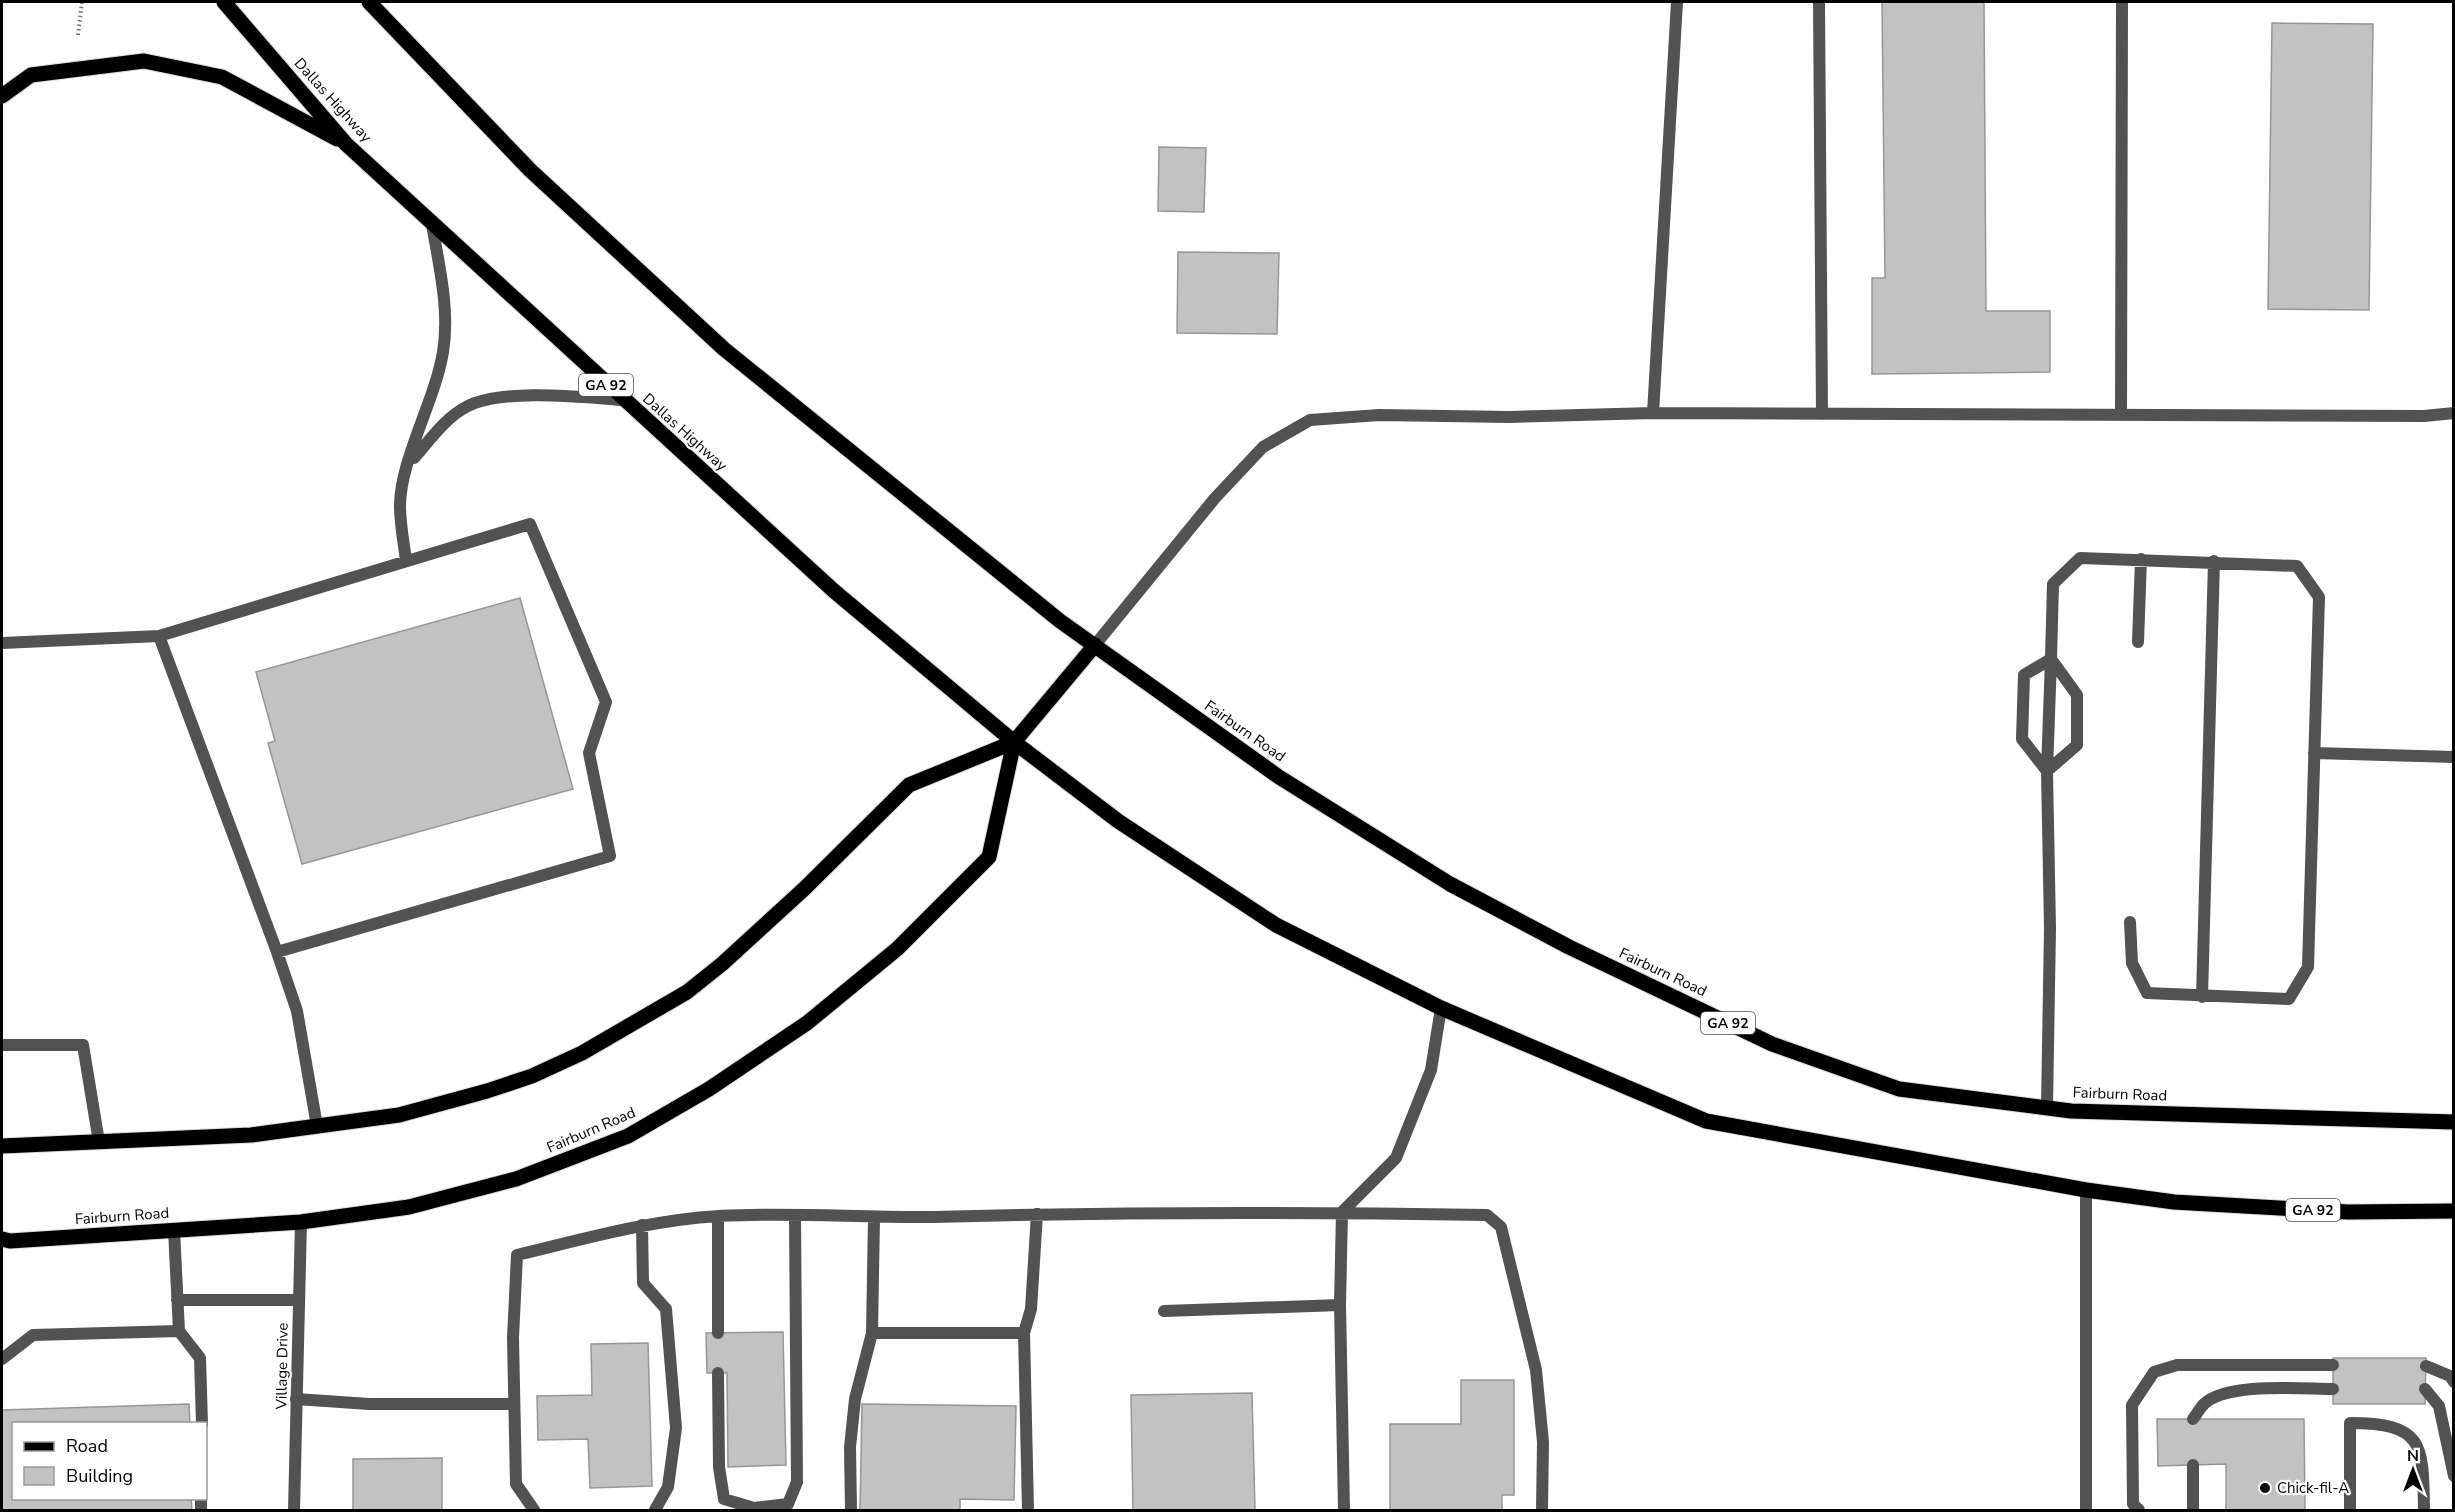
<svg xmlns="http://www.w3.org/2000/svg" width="2455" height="1512" viewBox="0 0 2455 1512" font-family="'Nunito Sans',sans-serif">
<rect width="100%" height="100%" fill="#fff"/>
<path fill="#c2c2c2" stroke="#969696" stroke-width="1.5" d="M 1882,2 L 1984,2 L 1986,311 L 2050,311 L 2050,372 L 1872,374 L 1872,278 L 1885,278 Z
M 2272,23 L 2373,24 L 2369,310 L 2268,309 Z
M 1159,147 L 1206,148 L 1204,212 L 1158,211 Z
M 1178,252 L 1279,253 L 1277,334 L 1177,333 Z
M 520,598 L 573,789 L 302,864 L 268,743 L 275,741 L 256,672 Z
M 783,1332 L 786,1465 L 728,1467 L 727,1373 L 707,1373 L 706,1333 Z
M 648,1343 L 652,1486 L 590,1488 L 588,1439 L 538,1440 L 537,1396 L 592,1395 L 591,1344 Z
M 2333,1358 L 2426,1358 L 2425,1404 L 2333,1404 Z
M 1461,1380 L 1514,1380 L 1514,1495 L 1502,1495 L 1502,1510 L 1390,1510 L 1390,1424 L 1461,1424 Z
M 1252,1393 L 1255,1510 L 1133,1510 L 1131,1395 Z
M 189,1404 L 190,1424 L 14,1424 L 14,1498 L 191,1498 L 192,1510 L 2,1510 L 2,1410 Z
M 862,1404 L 1016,1406 L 1014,1500 L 960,1499 L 960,1510 L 860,1510 Z
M 2157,1419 L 2304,1419 L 2305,1510 L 2226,1510 L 2226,1464 L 2158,1466 Z
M 442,1458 L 442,1510 L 353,1510 L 353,1459 Z"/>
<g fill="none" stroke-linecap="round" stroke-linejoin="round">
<g stroke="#dbdbdb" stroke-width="17">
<path id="primary" d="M 224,2 L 346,144 L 834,591 L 1014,742 L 1118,821 L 1276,925 L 1441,1008 L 1706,1121 L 2086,1190 L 2174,1202 L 2348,1212 L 2454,1211
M 369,2 L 530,170 L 724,349 L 1060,621 L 1279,777 L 1450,884 L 1569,947 L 1772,1044 L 1899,1089 L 2071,1111 L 2454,1122
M 2,96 L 31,75 L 144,61 L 222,77 L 337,139
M 2,1146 L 251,1135 L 399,1115 L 487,1091 L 532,1076 L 582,1053 L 687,992 L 722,964 L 804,889 L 909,785 L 1014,742 L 1095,645
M 2,1239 L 10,1241 L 301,1222 L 409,1207 L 516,1179 L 628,1136 L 709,1089 L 807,1023 L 897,949 L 989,857 L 1014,742"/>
</g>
<path stroke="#747474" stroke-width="4" stroke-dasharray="1.5 3" stroke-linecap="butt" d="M 78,35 L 82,2"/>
<path stroke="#525252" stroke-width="12" d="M 1677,2 L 1653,413 L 2424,416 L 2454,413
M 1819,2 L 1822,414
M 2121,415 L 2122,2
M 414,458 C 430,440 445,418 466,407 C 501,388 582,397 622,400
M 530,524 L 606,702 L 589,753 L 610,856 L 277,952 L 159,636 Z
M 406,561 C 404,544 400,524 400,506 C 400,460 435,401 443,352 C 450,310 439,266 432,224
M 2138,642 L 2141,559
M 2,643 L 159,636
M 1095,645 L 1215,498 L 1263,447 L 1310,420 L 1379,415 L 1510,417 L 1653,413
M 2314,753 L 2454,757
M 2047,771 L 2077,745 L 2077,695 L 2051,659
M 2047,771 L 2051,659
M 277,952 L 297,1011 L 317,1126
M 2202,997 L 2214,561
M 2,1045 L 83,1045 L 99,1142
M 2047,1107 L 2050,928 L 2047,771 L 2022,739 L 2024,675 L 2051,659 L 2053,584 L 2080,558 L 2297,566 L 2319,597 L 2308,967 L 2289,999 L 2147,993 L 2132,963 L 2130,922
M 2086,1190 L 2086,1510
M 718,1216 L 718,1333
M 874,1218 L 872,1333 L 1024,1333 L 1031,1309 L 1037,1214
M 642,1225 L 643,1283 L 666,1309 L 676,1428 L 668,1487 L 655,1510
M 174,1230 L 179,1331 L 200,1358 L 202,1424
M 177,1300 L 298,1300
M 1164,1311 L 1340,1305
M 1024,1333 L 1028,1510
M 2,1359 L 33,1335 L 179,1331
M 2426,1366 L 2450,1376 L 2454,1382
M 718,1373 L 719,1467 L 724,1499 L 754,1508 L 788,1504 L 797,1482 L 795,1215
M 2425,1389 L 2439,1406 L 2454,1476
M 296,1399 L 369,1404 L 514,1404
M 2193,1419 C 2196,1415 2200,1408 2204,1404 C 2227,1382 2302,1389 2333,1389
M 2193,1465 L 2193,1510
M 201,1510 L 201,1498
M 534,1510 L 516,1484 L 513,1338 L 517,1255 C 584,1239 650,1220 719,1216 C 790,1212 862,1218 934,1217 C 1118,1212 1303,1212 1487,1215 L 1501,1227 L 1536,1370 L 1543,1442 L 1542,1510
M 851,1510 L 850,1447 L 855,1399 L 872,1333
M 1344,1510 L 1340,1305 L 1342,1212 L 1396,1158 L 1431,1070 L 1441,1008
M 2139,1510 L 2133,1504 L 2132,1405 L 2154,1372 L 2177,1365 L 2333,1365
M 2350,1510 L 2350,1423 C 2424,1423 2423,1444 2424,1510"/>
<path stroke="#525252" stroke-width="12" d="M 294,1510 L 301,1222"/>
<use href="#primary" stroke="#000" stroke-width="15"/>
</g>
<circle fill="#000" stroke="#fff" stroke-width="2" cx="2265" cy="1488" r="6"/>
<g text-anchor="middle" stroke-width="4.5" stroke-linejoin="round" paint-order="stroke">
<g fill="#fff" stroke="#4c4c4c" stroke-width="1.5">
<rect x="579" y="374" width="54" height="22" rx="4.5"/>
<rect x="1701" y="1012" width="54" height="22" rx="4.5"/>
<rect x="2286" y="1199" width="54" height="22" rx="4.5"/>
</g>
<g font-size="14" font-weight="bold" fill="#000">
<text x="606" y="390">GA 92</text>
<text x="1728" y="1028">GA 92</text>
<text x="2313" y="1215">GA 92</text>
</g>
<g font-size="15" fill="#000" stroke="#fff">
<text transform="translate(333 100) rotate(48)" y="5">Dallas Highway</text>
<text transform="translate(685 432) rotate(42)" y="5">Dallas Highway</text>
<text transform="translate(1245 731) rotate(35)" y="5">Fairburn Road</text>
<text transform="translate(1663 972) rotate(25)" y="5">Fairburn Road</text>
<text transform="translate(2120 1094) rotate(2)" y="5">Fairburn Road</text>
<text transform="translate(591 1130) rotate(-23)" y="5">Fairburn Road</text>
<text transform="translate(122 1216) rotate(-4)" y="5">Fairburn Road</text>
<text transform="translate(282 1366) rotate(-89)" y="5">Village Drive</text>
</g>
<g font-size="15" fill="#000" stroke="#fff" text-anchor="start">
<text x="2277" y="1493">Chick-fil-A</text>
</g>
</g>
<rect width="2455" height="1512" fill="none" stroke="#000000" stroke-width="6"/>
<rect x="12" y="1422" width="195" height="78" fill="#ffffff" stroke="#999999" stroke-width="1.5"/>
<rect x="24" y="1442" width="30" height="9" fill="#000000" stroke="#999999" stroke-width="1.5"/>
<text x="66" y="1452" font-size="18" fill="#000000">Road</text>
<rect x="24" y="1467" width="30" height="18" fill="#c2c2c2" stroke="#999999" stroke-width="1.5"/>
<text x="66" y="1482" font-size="18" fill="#000000">Building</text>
<g transform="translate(2413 1470)" stroke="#ffffff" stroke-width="4.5" paint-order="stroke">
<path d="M0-4.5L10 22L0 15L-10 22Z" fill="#000000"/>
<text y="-9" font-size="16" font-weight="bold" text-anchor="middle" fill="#000000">N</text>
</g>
</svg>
